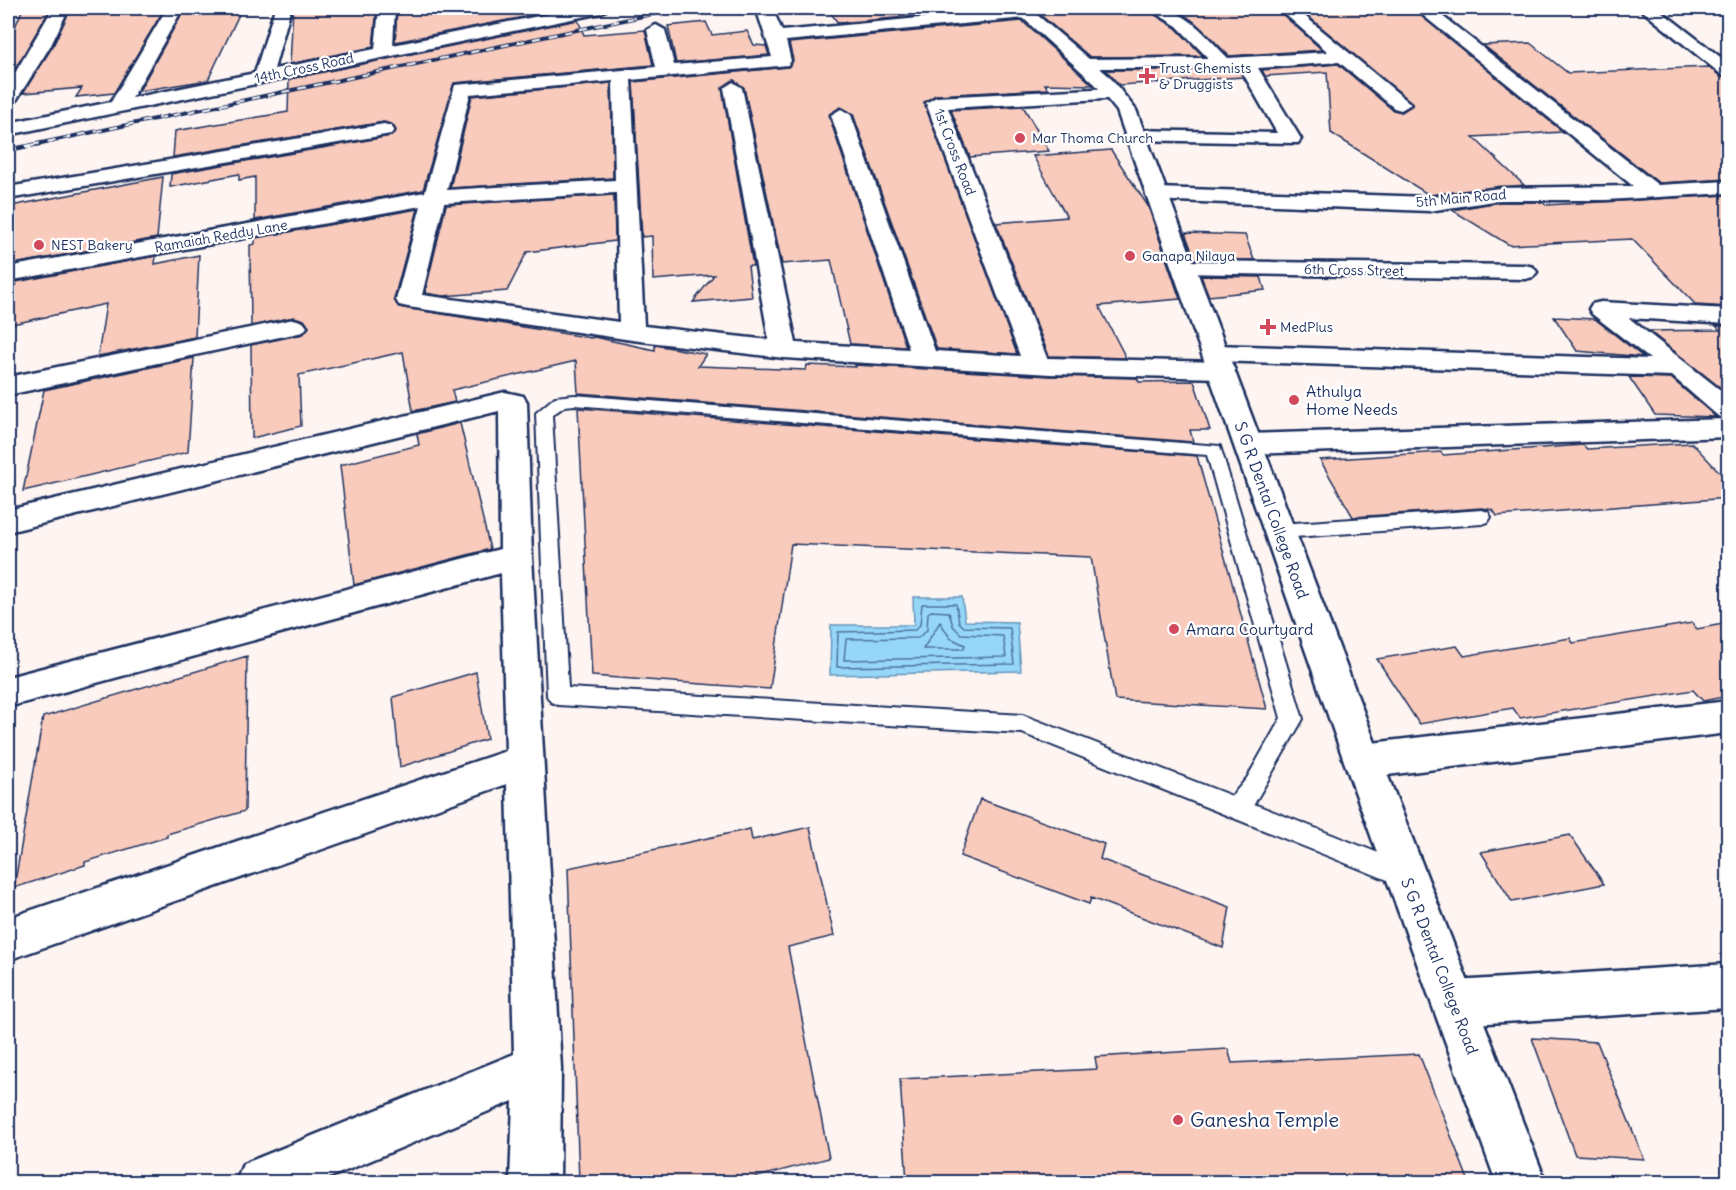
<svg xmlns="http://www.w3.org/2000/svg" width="1736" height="1190" viewBox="0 0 1736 1190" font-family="Delius,sans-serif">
<rect width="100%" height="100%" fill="#fef5f2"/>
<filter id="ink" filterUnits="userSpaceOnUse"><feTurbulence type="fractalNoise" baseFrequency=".0167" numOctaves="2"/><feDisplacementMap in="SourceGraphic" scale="12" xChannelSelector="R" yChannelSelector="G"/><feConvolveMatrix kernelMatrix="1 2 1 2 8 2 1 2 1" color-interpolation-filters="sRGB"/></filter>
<g filter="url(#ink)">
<path fill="#96d7f8" stroke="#6594ba" stroke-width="1.5" d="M 913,597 L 962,597 L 965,621 L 1017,622 L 1021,671 L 830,675 L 831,625 L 914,625 Z"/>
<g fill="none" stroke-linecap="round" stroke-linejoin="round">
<path stroke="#4c729c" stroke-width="1.5" d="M 922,604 L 956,604 L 959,622 L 964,627 L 1010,628 L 1014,664 L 837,667 L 838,632 L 915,630 L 920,625 Z
M 931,611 L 949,612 L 953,626 L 961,634 L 1003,636 L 1006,657 L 844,660 L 846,639 L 918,638 L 927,630 L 928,613 Z
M 940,622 L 950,638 L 965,645 L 964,649 L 923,649 Z"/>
</g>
<path fill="#f9cbbc" stroke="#1b2f5e" stroke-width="1.5" d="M 23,8 L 51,8 L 8,81 L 8,44 Z
M 71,8 L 165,8 L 114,93 L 76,97 L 82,88 L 23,93 L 53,46 Z
M 185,8 L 242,8 L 208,80 L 139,91 Z
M 293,8 L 377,8 L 373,47 L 290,64 Z
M 397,8 L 570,8 L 395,42 Z
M 827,8 L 1007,8 L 838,23 Z
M 1032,8 L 1145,8 L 1176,28 L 1203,56 L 1090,57 Z
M 1167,8 L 1276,8 L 1322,50 L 1229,56 L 1193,21 Z
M 1298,8 L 1412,8 L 1563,132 L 1473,137 L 1524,185 L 1429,195 L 1331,133 L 1327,72 L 1265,76 L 1262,70 L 1338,64 L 1393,110 L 1402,112 L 1413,104 Z
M 578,20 L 584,35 L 645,30 L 653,65 L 454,83 L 423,190 L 255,220 L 255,177 L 239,180 L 239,174 L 170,187 L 171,174 L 391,136 L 396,131 L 393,125 L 384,122 L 173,157 L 175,131 L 288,112 L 289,79 Z
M 1022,21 L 1093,85 L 1045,84 L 1048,89 L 936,95 L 924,102 L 1017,354 L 937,349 L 853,114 L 840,107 L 829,116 L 906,347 L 850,344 L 831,260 L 782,264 L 744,88 L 734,80 L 722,88 L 753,266 L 748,266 L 752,297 L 693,302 L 714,275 L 653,280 L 652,236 L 642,237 L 633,82 L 788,67 L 793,60 L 789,43 Z
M 706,22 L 712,35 L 747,31 L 754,45 L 766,46 L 769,55 L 676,63 L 668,26 Z
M 1530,43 L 1568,73 L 1709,67 L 1721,77 L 1728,78 L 1728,179 L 1659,183 L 1483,45 Z
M 1106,70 L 1239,70 L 1243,77 L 1119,85 Z
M 611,83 L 613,178 L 450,188 L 472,96 Z
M 1023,106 L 1049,151 L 970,157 L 951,110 Z
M 1111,150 L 1148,206 L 1180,299 L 1099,306 L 1126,358 L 1049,356 L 996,223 L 1067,217 L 1033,156 Z
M 163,177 L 157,238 L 8,265 L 8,219 L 11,206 Z
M 614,195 L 615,241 L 527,252 L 507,291 L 443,296 L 425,293 L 446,205 Z
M 1728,195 L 1728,307 L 1696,305 L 1632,239 L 1509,245 L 1452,210 L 1500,202 L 1542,202 L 1546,205 Z
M 418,209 L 394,299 L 399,307 L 591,338 L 594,337 L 655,350 L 655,345 L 706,354 L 698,366 L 806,370 L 807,365 L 856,367 L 855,365 L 1050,376 L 1137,378 L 1139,382 L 1194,381 L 1210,430 L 1190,430 L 1193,442 L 578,393 L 576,361 L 452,390 L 455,402 L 413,411 L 403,352 L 299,375 L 301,426 L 252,438 L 251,345 L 303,334 L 309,327 L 304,320 L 294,317 L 251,326 L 250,245 L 255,244 L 255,238 Z
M 1185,233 L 1245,235 L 1254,260 L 1195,259 Z
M 199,255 L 195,337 L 98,356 L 106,304 L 8,325 L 16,282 L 156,256 L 155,264 Z
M 1201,276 L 1261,277 L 1265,290 L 1209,296 Z
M 1554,317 L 1595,319 L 1643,357 L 1577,351 Z
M 1716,326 L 1728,326 L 1728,394 L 1649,331 L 1720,330 Z
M 194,358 L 188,452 L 23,491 L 44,390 Z
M 1629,377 L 1671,378 L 1716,417 L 1655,415 Z
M 578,408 L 1197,456 L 1267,709 L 1115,700 L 1091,557 L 791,544 L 770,689 L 592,676 Z
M 460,423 L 490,549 L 354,585 L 340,465 L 419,445 L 417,434 Z
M 1692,443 L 1728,481 L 1728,498 L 1497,516 L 1493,510 L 1482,508 L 1353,517 L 1320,460 L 1441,452 L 1443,455 L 1583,445 L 1587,449 Z
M 1692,623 L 1697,629 L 1728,623 L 1728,696 L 1703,701 L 1693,690 L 1520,718 L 1513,708 L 1419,724 L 1377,659 L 1457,646 L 1464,656 L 1570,638 L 1573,643 Z
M 247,656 L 245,811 L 167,834 L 167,837 L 85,862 L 85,865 L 14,888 L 43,717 Z
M 476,672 L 487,739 L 400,767 L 393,697 Z
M 980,799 L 1104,844 L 1100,859 L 1230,907 L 1223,948 L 1091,898 L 1089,904 L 960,856 Z
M 810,827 L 834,936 L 788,947 L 829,1158 L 738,1182 L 579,1182 L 568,868 L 750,829 L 752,840 Z
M 1570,835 L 1604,884 L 1512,902 L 1481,852 Z
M 1532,1038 L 1597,1042 L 1644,1159 L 1575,1155 Z
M 1228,1049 L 1232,1063 L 1419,1054 L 1469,1182 L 907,1182 L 900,1079 L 1097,1069 L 1095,1057 Z"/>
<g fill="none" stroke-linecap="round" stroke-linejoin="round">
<g stroke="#1b2f5e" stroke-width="4">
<path id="lane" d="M 574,395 L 1220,446 L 1303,719 L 1254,804 L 1414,867 L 1417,875 L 1414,883 L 1405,887 L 1022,733 L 558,705 L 551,702 L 547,696 L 536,413 L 555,397 ZM 574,405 L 1207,455 L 1281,718 L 1247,778 L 1232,796 L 1023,715 L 568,688 L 552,415 L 565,406 Z
M 1482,510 L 1488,512 L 1491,517 L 1488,522 L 1482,524 L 1280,538 L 1273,536 L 1271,531 L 1273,526 L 1280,524 Z"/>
</g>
<g stroke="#1b2f5e" stroke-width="5">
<path id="street" d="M 53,8 L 69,8 L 51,45 L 17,99 L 15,103 L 8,105 L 8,85 Z
M 167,8 L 183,8 L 132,98 L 255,73 L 275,8 L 291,8 L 274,69 L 375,49 L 379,8 L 395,8 L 393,45 L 579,8 L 609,8 L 601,13 L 8,135 L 8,123 L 111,102 Z
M 756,8 L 772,8 L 782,31 L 1026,8 L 1034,13 L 1026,18 L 786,41 L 791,61 L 788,65 L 631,80 L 644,326 L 769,340 L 724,88 L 733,82 L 742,88 L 796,343 L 909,349 L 831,115 L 841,109 L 851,115 L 935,351 L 1020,356 L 926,103 L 936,97 L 1113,88 L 1120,90 L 1122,94 L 1120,98 L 948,108 L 1047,358 L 1222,362 L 1231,364 L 1235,370 L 1231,376 L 1222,378 L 1050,374 L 784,358 L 632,340 L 408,307 L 399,305 L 396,300 L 421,206 L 8,281 L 8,267 L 425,192 L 455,85 L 656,67 L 647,30 L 656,25 L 665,30 L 674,65 L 772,57 ZM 613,81 L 615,180 L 447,190 L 470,94 ZM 616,193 L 619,322 L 422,295 L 444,203 Z
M 1147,8 C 1183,4 1204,34 1228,58 L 1328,52 L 1278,8 L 1295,8 L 1411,104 L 1401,110 L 1394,108 L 1339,62 L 1258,68 L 1301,139 L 1298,143 L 1127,140 L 1124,136 L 1127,132 L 1134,130 L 1277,133 L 1240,68 L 1079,68 L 1076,64 L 1085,59 L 1208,58 L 1177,26 Z
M 1414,8 L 1432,8 L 1658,185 L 1728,181 L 1728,193 L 1606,200 L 1500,200 L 1429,211 L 1149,200 L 1146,195 L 1149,190 L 1157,188 L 1429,197 L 1500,188 L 1633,186 Z
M 1639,8 L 1657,8 L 1728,63 L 1728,76 L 1722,75 Z
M 384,124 L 391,126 L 394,130 L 391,134 L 8,199 L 8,187 Z
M 1184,261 L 1525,265 L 1533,267 L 1537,272 L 1533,277 L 1525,279 L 1176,273 L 1172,268 L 1176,263 Z
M 1601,302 L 1728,309 L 1728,324 L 1629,318 L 1728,396 L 1728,437 L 1249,454 L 1239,451 L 1235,444 L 1239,437 L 1249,434 L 1726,419 L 1718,416 L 1672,376 L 1215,361 L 1206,359 L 1202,353 L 1206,347 L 1215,345 L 1650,359 L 1592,314 L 1589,309 L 1592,304 Z
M 294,319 L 303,322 L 307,327 L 303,332 L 8,395 L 8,377 Z
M 505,392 L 523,396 L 527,402 L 532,557 L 561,1068 L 560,1182 L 510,1182 L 513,1101 L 319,1182 L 236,1182 L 243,1164 L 514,1054 L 507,784 L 8,960 L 8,918 L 506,751 L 501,573 L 8,707 L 8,677 L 500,549 L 499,411 L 8,532 L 8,510 Z
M 1728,701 L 1728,733 L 1363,778 L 1350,773 L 1344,761 L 1350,749 L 1363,744 Z
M 1728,964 L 1728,1008 L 1455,1025 L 1439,1019 L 1433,1003 L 1439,987 L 1455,981 Z"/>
</g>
<g stroke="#1b2f5e" stroke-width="5">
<path id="secondary" d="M 1012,8 L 1029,8 L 1109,76 L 1136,110 L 1382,761 L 1546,1182 L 1496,1182 L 1344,761 L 1117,111 L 1095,84 Z"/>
</g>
<use href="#lane" fill="#fff" fill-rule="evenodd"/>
<use href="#street" fill="#fff" fill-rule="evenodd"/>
<use href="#secondary" fill="#fff" fill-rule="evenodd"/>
<g stroke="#1b2f5e" stroke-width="4">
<path id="rail-far1" d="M 32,145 L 681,8"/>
</g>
<g stroke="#1b2f5e" stroke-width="4.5">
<path id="rail" d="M 8,150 L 39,144"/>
</g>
<use href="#rail-far1" stroke="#fff" stroke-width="2" stroke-dasharray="8" stroke-linecap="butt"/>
<use href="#rail" stroke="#fff" stroke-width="3" stroke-dasharray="9" stroke-linecap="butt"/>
</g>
</g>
<g fill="#d1495b" stroke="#fff" stroke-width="2">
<path d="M1144 67h6v6h6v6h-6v6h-6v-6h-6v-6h6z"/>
<circle cx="1020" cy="138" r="6"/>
<circle cx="39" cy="245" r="6"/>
<circle cx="1130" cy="256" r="6"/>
<path d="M1265 318h6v6h6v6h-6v6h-6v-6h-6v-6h6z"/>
<circle cx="1294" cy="400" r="6"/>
<circle cx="1174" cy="629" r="6"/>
<circle cx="1178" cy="1120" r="6"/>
</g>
<g text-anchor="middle" stroke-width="4.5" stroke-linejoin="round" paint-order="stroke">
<g font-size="14" fill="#1b2f5e" stroke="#fff">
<text transform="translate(304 68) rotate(-12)" y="5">14th Cross Road</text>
<text transform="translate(955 152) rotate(69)" y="5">1st Cross Road</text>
<text transform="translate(1461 198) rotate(-5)" y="5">5th Main Road</text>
<text transform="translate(221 236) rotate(-10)" y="5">Ramaiah Reddy Lane</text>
<text transform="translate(1354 270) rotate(1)" y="5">6th Cross Street</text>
</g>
<g font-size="14" fill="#1b2f5e" stroke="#fff" text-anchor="start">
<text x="1159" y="73">Trust Chemists<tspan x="1159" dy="16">&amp; Druggists</tspan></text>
<text x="1032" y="143">Mar Thoma Church</text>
<text x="51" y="250">NEST Bakery</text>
<text x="1142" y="261">Ganapa Nilaya</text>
<text x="1280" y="332">MedPlus</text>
</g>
<g font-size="16" fill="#1b2f5e" stroke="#fff" text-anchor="start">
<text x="1306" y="397">Athulya<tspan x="1306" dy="18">Home Needs</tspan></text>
<text x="1186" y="635">Amara Courtyard</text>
</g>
<g font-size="16" fill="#1b2f5e" stroke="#fff">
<text transform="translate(1272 510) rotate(70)" y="6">S G R Dental College Road</text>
<text transform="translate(1440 966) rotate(69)" y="6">S G R Dental College Road</text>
</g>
<g font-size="20" fill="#1b2f5e" stroke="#fff" text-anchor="start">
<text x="1190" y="1127">Ganesha Temple</text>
</g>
</g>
<rect width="1736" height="1190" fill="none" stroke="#fff" stroke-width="30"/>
<rect x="15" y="15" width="1706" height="1160" fill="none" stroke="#1b2f5e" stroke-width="2" filter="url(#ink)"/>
</svg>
